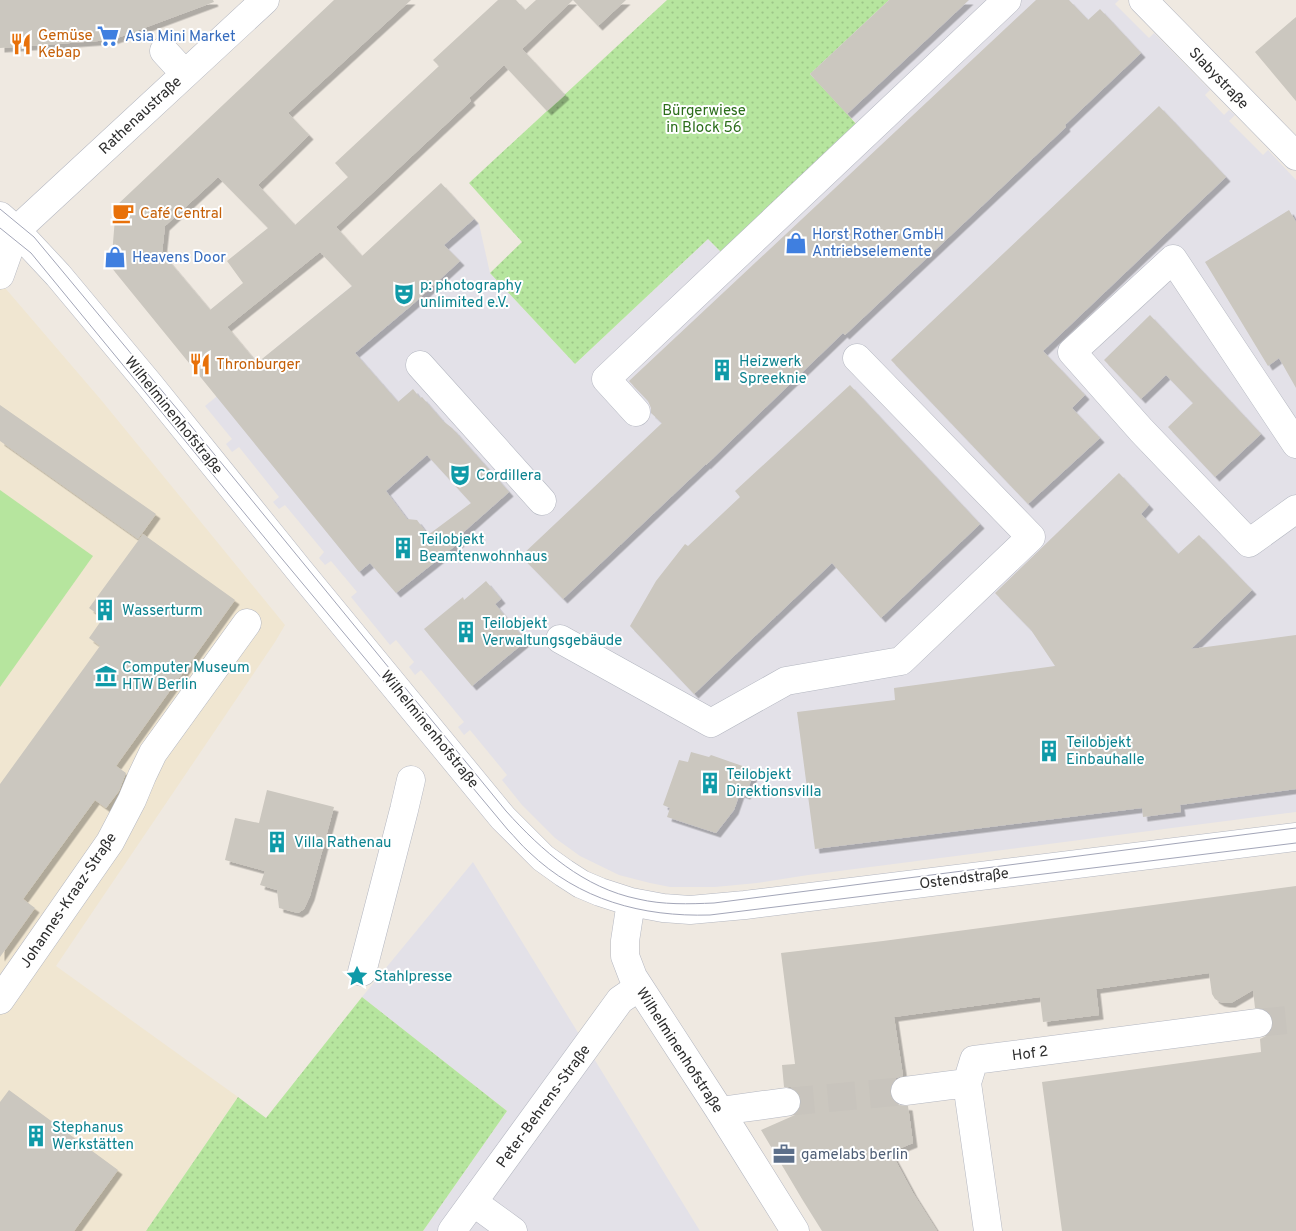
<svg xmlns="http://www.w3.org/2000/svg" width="1296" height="1231" viewBox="0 0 1296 1231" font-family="Overpass,sans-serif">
<defs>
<pattern id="grass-dots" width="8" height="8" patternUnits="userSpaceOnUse" patternTransform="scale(1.25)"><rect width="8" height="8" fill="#b6e59e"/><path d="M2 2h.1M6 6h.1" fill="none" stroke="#9dc588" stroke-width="1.8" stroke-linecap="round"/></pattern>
<filter id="shadow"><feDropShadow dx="4.5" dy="4.5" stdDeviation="0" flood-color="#0004"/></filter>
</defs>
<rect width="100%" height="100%" fill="#efe9e1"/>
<path fill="#e3e1e8" d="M 889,0 L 1119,0 L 1115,4 L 1149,38 L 1154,33 L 1210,90 L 1205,95 L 1224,115 L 1229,110 L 1235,115 L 1229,121 L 1263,155 L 1268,150 L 1296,180 L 1296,812 L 808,875 L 757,883 L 715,887 L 670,887 L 650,883 L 619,875 L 580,856 L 555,838 L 522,805 L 502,780 L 507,775 L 470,730 L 464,735 L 458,727 L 464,722 L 421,670 L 415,675 L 409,667 L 414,662 L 396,640 L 390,645 L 351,597 L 357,592 L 331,561 L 325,565 L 319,558 L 324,552 L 285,505 L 279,509 L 273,502 L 279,497 L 239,447 L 232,452 L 226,444 L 232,439 L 205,406 L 407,241 L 454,197 L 479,224 L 490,273 L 575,364 L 708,239 L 724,255 L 859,126 L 810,74 Z
M 473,862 L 700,1231 L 423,1231 L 507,1111 L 362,997 Z"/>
<path fill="#f0e6d1" d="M 0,282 L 102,401 L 285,625 L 275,642 L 56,966 L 238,1097 L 146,1231 L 0,1231 Z"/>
<path fill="url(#grass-dots)" d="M 667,0 L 889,0 L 810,74 L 859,127 L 724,255 L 708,239 L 575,364 L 490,273 L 522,242 L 469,183 Z
M 362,997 L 507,1111 L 423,1231 L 146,1231 L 238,1097 L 266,1118 Z"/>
<path fill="#b6e59e" d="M 0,490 L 93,556 L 0,687 Z"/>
<path fill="#cbc7bf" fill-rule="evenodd" filter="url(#shadow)" d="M 0,0 L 213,0 L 214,2 L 112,40 L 0,48 Z
M 334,0 L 411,0 L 288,113 L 309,135 L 258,185 L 295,225 L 348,177 L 335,163 L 439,66 L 433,60 L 498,0 L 516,0 L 525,10 L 536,0 L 626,0 L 598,26 L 573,0 L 522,49 L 565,95 L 547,111 L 504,65 L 469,98 L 471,101 L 336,227 L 362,256 L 441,183 L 474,219 L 444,245 L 460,261 L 412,305 L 355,353 L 398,402 L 413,389 L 420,398 L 422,397 L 443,421 L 452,428 L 509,492 L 457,538 L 460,542 L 396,593 L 370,563 L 359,572 L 111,267 L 116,206 ZM 218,177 L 268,228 L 227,261 L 243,283 L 210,310 L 162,253 L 165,226 ZM 320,252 L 352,286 L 257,363 L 227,327 ZM 427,455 L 471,503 L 428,535 L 417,520 L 407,519 L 386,491 Z
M 889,0 L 969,0 L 847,114 L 810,74 Z
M 1036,0 L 1069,0 L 1088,20 L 1100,9 L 1141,53 L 1065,125 L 1066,127 L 845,335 L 843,333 L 706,465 L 706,464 L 563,599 L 521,556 L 662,423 L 651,413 L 651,408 L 648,401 L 629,381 Z
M 1296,17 L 1296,101 L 1255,52 Z
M 1159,106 L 1226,177 L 1043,351 L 1085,395 L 1072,408 L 1100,438 L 1028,504 L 891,360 Z
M 1289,210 L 1296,222 L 1296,388 L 1279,358 L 1268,366 L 1205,262 Z
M 1150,315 L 1261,434 L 1215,477 L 1168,427 L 1193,403 L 1166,375 L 1141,399 L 1104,360 Z
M 850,385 L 980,524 L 881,618 L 832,563 L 694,694 L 630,626 L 656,581 L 685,544 L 688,546 L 740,497 L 735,491 Z
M 0,405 L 156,514 L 138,539 L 0,441 Z
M 1119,473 L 1149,505 L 1141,514 L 1178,554 L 1199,535 L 1252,590 L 1191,649 L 1296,635 L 1296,789 L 1180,805 L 1181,812 L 1143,817 L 1142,808 L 815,849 L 797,712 L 895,700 L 894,688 L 1055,666 L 1031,630 L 995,593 Z
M 143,534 L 235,600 L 116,766 L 126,773 L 119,791 L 106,808 L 95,800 L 23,899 L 35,908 L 0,957 L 0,784 L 100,646 L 89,638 L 103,618 L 89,608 Z
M 486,581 L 501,599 L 495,604 L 526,641 L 472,686 L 424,629 L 463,597 L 464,600 Z
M 691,752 L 709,757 L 711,755 L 751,769 L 750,772 L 754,772 L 746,795 L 740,793 L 734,810 L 716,833 L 667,817 L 670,808 L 663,805 L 679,760 L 688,762 Z
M 267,790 L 334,807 L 310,896 L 304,909 L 298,913 L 279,908 L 277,890 L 260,885 L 265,871 L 225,860 L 235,818 L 259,823 Z
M 1296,886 L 1296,1231 L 1062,1231 L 1042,1082 L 1261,1052 L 1260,1039 L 1268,1035 L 1273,1029 L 1273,1021 L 1271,1014 L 1264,1009 L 1255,1008 L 1253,990 L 1231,1003 L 1225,1003 L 1220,1002 L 1215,999 L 1212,994 L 1209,973 L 1096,989 L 1099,1015 L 1043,1022 L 1040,997 L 894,1017 L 903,1076 L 896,1078 L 891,1085 L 890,1093 L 893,1101 L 899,1105 L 908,1106 L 913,1143 L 891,1152 L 913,1193 L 937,1231 L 822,1231 L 802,1199 L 761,1130 L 795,1115 L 800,1108 L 801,1100 L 798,1092 L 791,1087 L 784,1087 L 782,1065 L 795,1064 L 781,953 L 883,941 Z
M 9,1090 L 118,1170 L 74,1231 L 0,1231 L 0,1102 Z"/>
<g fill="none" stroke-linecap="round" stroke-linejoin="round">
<path stroke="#c8c4bd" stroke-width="28" stroke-dasharray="28 14" stroke-linecap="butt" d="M 1258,1023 L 1296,1019
M 786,1102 L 905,1091"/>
<g stroke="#b4b7c1" stroke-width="29">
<path id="minor" d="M 1143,0 L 1296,156
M 164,51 L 185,74
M 0,216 L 16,230 L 58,275 L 149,384 L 299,570 L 503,818 L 543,858 L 564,873 L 581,884 L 600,892 L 631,902 L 663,908 L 690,910 L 745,905 L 1296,837
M 1,238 L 21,226 L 265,0
M 0,275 L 16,230
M 420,365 L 542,501
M 636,412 L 606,379 L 1007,0
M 1296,444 L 1173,259 L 1072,352 L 1141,430 L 1249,543 L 1296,509
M 560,639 L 711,723 L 786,681 L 901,661 L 1031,537 L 857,358
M 631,902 L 625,941 L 625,956 L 633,977 L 720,1111 L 795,1231
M 362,972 L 404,810 L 411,780
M 0,1000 L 110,842 L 132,800 L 142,776 L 153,753 L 247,623
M 905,1091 L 967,1083
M 720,1111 L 786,1102
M 473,1202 L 513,1231
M 452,1231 L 620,1000 L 639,987
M 988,1231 L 967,1083 L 974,1060 L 1258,1023"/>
</g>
<use href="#minor" stroke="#fff" stroke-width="28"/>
<path stroke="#a3a6b8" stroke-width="1" d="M 0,209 L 34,237 L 183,416 L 506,811 C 542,851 584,888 638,899 C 663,905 689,904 714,903 L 1296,828
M 0,228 L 31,253 L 278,554 L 508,830 C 515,837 521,845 529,852 C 579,900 642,917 710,915 L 1296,843"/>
</g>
<defs>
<g id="supermarket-bare" transform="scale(1.725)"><path d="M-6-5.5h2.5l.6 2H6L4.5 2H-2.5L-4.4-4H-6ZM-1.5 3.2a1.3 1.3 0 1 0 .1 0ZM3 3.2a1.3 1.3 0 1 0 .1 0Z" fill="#3f7fe0" stroke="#fff" stroke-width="2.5" paint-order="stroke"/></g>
<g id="restaurant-bare" transform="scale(1.725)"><path d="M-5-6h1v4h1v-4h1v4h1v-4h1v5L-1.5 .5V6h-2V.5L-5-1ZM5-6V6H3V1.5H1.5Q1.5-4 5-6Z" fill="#e8710a" stroke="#fff" stroke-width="2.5" paint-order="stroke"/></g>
<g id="cafe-bare" transform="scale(1.725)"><path d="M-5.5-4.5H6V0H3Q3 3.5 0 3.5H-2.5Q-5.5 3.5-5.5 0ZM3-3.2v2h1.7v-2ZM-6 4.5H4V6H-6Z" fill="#e8710a" stroke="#fff" stroke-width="2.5" paint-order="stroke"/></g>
<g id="shop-bare" transform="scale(1.725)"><path d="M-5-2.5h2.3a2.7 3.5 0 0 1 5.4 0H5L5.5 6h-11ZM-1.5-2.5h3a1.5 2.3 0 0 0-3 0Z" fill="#3f7fe0" stroke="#fff" stroke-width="2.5" paint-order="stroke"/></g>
<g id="theatre-bare" transform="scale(1.725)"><path d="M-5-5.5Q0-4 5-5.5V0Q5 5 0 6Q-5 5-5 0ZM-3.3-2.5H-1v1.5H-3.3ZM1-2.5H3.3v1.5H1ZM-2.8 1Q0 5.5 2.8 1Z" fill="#0f9aa8" stroke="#fff" stroke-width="2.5" paint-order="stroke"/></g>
<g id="building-bare" transform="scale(1.725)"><path d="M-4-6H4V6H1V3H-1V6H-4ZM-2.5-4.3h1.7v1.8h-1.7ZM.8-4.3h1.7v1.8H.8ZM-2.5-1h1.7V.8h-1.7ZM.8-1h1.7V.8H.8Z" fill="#0f9aa8" stroke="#fff" stroke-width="2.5" paint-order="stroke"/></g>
<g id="museum-bare" transform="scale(1.725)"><path d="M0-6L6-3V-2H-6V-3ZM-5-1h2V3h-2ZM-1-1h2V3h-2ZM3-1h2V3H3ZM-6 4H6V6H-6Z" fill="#0f9aa8" stroke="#fff" stroke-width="2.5" paint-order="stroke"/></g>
<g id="sight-bare" transform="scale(1.725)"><path d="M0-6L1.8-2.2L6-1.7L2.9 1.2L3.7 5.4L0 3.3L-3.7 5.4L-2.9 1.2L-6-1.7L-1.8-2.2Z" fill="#0f9aa8" stroke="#fff" stroke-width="2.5" paint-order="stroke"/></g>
<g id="office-bare" transform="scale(1.725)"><path d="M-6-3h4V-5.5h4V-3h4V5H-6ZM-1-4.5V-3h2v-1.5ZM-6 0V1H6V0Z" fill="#5c6f8a" stroke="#fff" stroke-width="2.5" paint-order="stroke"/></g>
</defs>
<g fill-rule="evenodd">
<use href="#supermarket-bare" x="108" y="36"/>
<use href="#restaurant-bare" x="21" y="44"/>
<use href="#cafe-bare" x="123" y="213"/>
<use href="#shop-bare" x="796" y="243"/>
<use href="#shop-bare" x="115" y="257"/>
<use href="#theatre-bare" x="404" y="294"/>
<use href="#restaurant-bare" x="200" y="364"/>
<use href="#building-bare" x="722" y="370"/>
<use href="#theatre-bare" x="460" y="475"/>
<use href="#building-bare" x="403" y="548"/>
<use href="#building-bare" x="105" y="610"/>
<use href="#building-bare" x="466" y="632"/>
<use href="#museum-bare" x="106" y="676"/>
<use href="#building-bare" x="1049" y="751"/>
<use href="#building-bare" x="710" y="783"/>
<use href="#building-bare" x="277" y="842"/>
<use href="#sight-bare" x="357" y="976"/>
<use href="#building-bare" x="36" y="1136"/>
<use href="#office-bare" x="784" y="1154"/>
</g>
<g text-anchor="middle" stroke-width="4" stroke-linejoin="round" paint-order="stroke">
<g font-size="15" fill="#c56008" stroke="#fff" text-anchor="start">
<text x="38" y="40">Gemüse<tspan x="38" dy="17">Kebap</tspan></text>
<text x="140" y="218">Café Central</text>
<text x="216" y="369">Thronburger</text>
</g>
<g font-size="15" fill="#366cbe" stroke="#fff" text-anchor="start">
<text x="125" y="41">Asia Mini Market</text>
<text x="812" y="239">Horst Rother GmbH<tspan x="812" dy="17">Antriebselemente</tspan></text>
<text x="132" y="262">Heavens Door</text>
</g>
<g font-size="15" fill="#2e2e2e" stroke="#fff">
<text transform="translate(1219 78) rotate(46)" y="5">Slabystraße</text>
<text transform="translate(140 115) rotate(-43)" y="5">Rathenaustraße</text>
<text transform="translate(174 415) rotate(51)" y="5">Wilhelminenhofstraße</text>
<text transform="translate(430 729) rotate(51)" y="5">Wilhelminenhofstraße</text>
<text transform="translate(964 878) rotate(-7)" y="5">Ostendstraße</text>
<text transform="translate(68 900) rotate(-56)" y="5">Johannes-Kraaz-Straße</text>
<text transform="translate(680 1050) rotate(57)" y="5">Wilhelminenhofstraße</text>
<text transform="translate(1030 1053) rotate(-7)" y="5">Hof 2</text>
<text transform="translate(543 1106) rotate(-54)" y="5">Peter-Behrens-Straße</text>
</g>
<g font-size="15" fill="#2c6e1b" stroke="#fff">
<text x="704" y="115">Bürgerwiese<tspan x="704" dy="17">in Block 56</tspan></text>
</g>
<g font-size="15" fill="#0d838f" stroke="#fff" text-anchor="start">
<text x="420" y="290">p: photography<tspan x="420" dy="17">unlimited e.V.</tspan></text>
<text x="739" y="366">Heizwerk<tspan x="739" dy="17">Spreeknie</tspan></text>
<text x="476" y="480">Cordillera</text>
<text x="419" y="544">Teilobjekt<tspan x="419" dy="17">Beamtenwohnhaus</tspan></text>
<text x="122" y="615">Wasserturm</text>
<text x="482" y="628">Teilobjekt<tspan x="482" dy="17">Verwaltungsgebäude</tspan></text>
<text x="122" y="672">Computer Museum<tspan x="122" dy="17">HTW Berlin</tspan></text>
<text x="1066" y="747">Teilobjekt<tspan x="1066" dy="17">Einbauhalle</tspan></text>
<text x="726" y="779">Teilobjekt<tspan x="726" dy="17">Direktionsvilla</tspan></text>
<text x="294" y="847">Villa Rathenau</text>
<text x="374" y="981">Stahlpresse</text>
<text x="52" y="1132">Stephanus<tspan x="52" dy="17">Werkstätten</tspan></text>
</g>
<g font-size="15" fill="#4e5e75" stroke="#fff" text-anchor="start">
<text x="801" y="1159">gamelabs berlin</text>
</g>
</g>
</svg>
